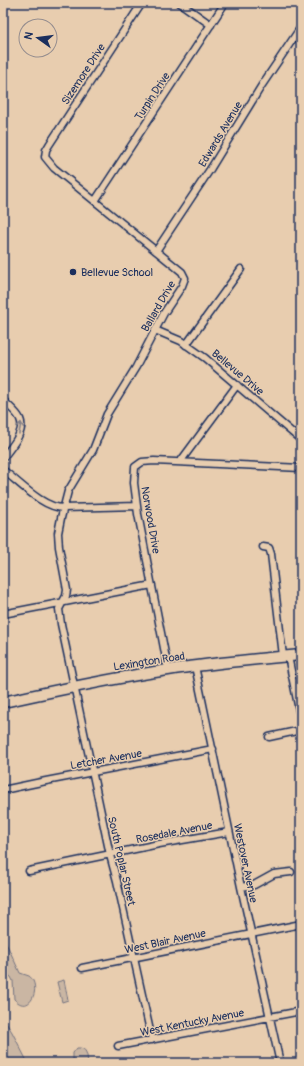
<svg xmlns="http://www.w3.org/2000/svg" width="304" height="1066" viewBox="0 0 304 1066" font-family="Pangolin,sans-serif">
<rect width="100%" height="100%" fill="#e8cdaf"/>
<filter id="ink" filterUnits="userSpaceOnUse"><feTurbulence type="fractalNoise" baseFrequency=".025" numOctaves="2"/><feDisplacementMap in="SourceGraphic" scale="8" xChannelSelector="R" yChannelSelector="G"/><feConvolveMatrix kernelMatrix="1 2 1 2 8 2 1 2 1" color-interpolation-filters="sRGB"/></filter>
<g filter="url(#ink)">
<path fill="#cab6a3" stroke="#727280" d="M 3,939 L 8,947 L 20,973 C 23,974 26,975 29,976 C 42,985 31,1017 14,999 L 13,981 L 11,977 L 3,971 Z
M 64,980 L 68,1000 L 62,1002 L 57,982 Z
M 3,1018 L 12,1032 L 28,1063 L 6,1063 L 3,1057 Z
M 77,1048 C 87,1047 87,1055 88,1063 L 73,1063 L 73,1053 Z"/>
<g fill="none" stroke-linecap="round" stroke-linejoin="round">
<g stroke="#1b2f5e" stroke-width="9">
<path id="street" d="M 142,3 L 49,145 L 46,150 L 45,157 L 54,168 L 182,272 L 185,278 L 182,286 L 164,313 L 136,367 L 107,414 L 93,450 L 68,491 L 61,518 L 58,533 L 59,547 L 67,590 L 66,596 L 59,609 L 61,624 L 110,855 L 117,881 L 152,1040
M 180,3 L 211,25
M 95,201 L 225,3
M 156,251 L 211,168 L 262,85 L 301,27
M 155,330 L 181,341 L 205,358 L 301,440
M 186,345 L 241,269
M 3,400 C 8,406 17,412 20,419 C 26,432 10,448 3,458
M 180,462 L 237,385
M 3,470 C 20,483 43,508 64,508 L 137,506
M 263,547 L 269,548 L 271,554 L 283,656
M 3,614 L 152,585
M 288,656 L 301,720
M 195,666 L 241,887 L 280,1063
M 168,669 L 138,514 L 134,483 L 135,467 L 142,462 L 154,461 L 301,468
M 269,737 L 301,730
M 3,790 L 46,781 L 213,749
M 29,871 L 159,844 L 229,832
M 241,887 L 254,885 L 274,874 L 291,872
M 82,968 L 301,924
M 118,1046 L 301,1011"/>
</g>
<g stroke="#1b2f5e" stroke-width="13">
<path id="primary" d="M 3,702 C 58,690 112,678 168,670 C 212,663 256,659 301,655"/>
</g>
<use href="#street" stroke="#e8cdaf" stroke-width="6"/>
<use href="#primary" stroke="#e8cdaf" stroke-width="10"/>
<path stroke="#1b2f5e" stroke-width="1.5" d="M 296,121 L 301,113"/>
</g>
<defs><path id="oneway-shaft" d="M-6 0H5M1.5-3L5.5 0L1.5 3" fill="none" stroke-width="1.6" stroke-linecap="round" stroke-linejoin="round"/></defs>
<use stroke="#827e86" href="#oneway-shaft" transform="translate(20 428) rotate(-80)"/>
</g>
<circle fill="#1b2f5e" stroke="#e8cdaf" stroke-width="1.5" cx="73" cy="272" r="4"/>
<g text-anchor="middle" stroke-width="3" stroke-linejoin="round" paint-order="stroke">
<g font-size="11" fill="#1b2f5e" stroke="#e8cdaf">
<text transform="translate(83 74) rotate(-57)" y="4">Sizemore Drive</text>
<text transform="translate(152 96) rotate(-57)" y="4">Turpin Drive</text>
<text transform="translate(220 134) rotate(-59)" y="4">Edwards Avenue</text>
<text transform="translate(158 306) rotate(-60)" y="4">Ballard Drive</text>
<text transform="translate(238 372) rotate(40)" y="4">Bellevue Drive</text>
<text transform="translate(151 520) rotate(80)" y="4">Norwood Drive</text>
<text transform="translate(149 661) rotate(-9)" y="4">Lexington Road</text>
<text transform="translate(106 759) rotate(-10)" y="4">Letcher Avenue</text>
<text transform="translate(174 832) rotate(-11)" y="4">Rosedale Avenue</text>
<text transform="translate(122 861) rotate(77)" y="4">South Poplar Street</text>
<text transform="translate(246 863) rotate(78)" y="4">Westover Avenue</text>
<text transform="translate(165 941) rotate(-12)" y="4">West Blair Avenue</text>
<text transform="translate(192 1022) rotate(-11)" y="4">West Kentucky Avenue</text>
</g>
<g font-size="11" fill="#1b2f5e" stroke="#e8cdaf" text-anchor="start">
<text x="81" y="276">Bellevue School</text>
</g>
</g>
<rect width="304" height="1066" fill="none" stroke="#e8cdaf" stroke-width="16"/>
<rect x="8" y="8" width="288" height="1050" fill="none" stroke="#1b2f5e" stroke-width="1.5" filter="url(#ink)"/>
<g transform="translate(38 38) rotate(284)"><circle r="19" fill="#e8cdaf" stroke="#968e8f"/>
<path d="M0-3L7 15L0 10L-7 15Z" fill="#1b2f5e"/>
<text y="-6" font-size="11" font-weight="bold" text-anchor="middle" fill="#1b2f5e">N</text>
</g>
</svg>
